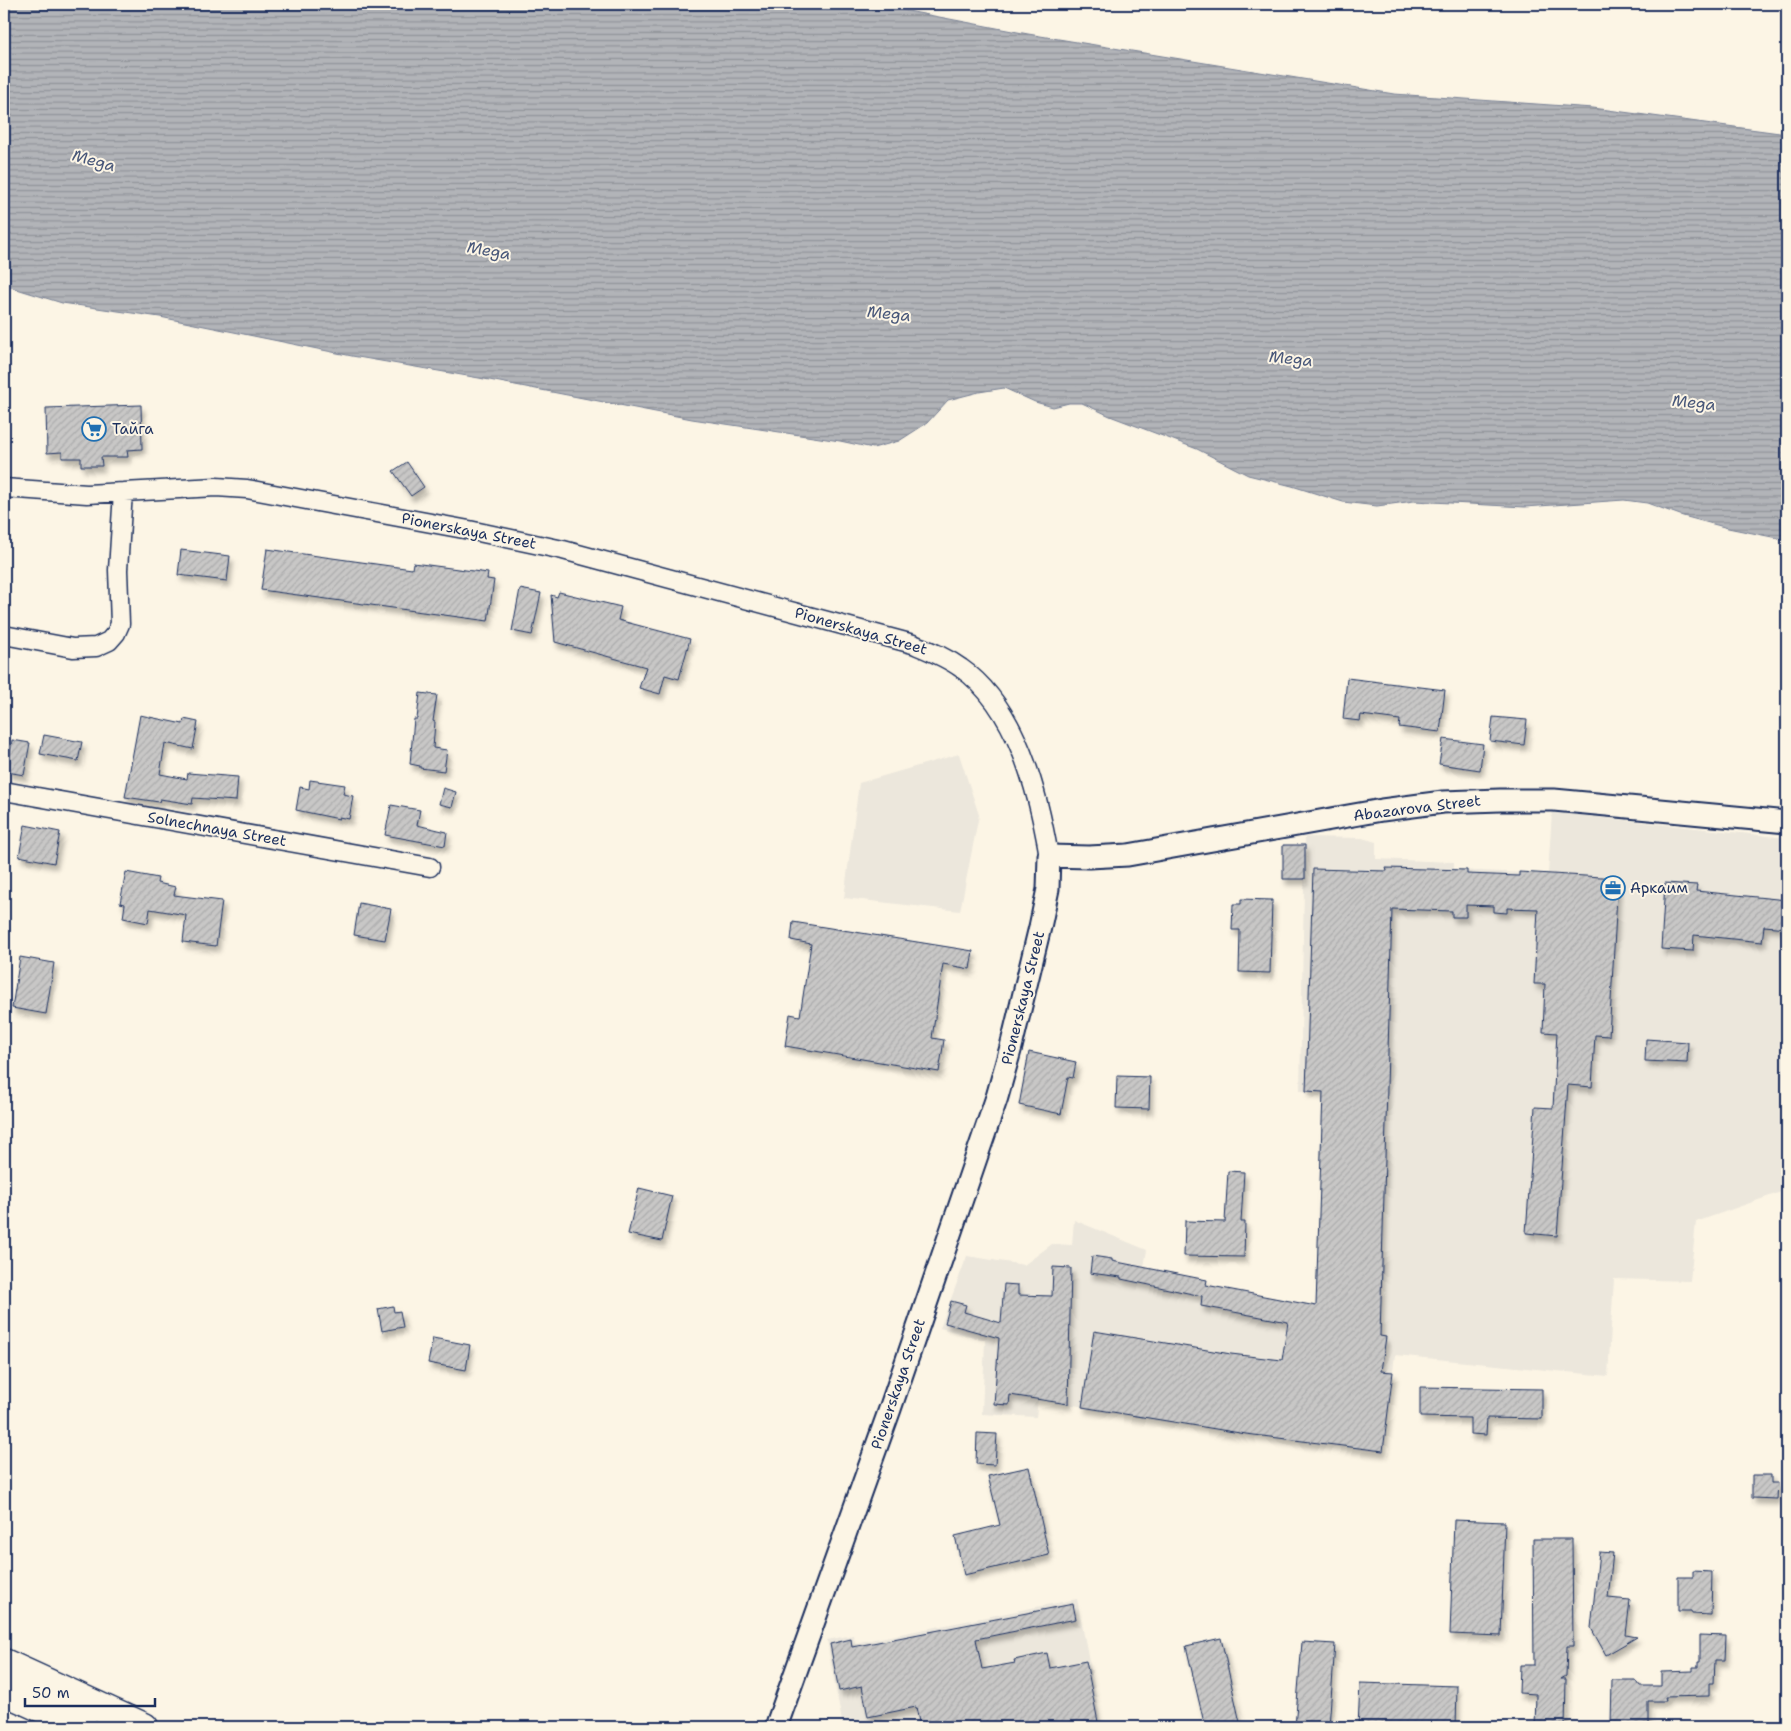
<svg xmlns="http://www.w3.org/2000/svg" width="1791" height="1731" viewBox="0 0 1791 1731" font-family="'Shantell Sans',sans-serif">
<defs>
<pattern id="water-rules" width="6" height="5" patternUnits="userSpaceOnUse" patternTransform="scale(1.25)"><rect width="6" height="5" fill="#b2b4b8"/><path d="M0 2.5h6" fill="none" stroke="#909399"/></pattern>
<pattern id="building-hatch" width="6" height="6" patternUnits="userSpaceOnUse" patternTransform="scale(1.25)"><rect width="6" height="6" fill="#c8c7c6"/><path d="M-1 1l2-2M0 6l6-6M5 7l2-2" fill="none" stroke="#ababac"/></pattern>
<filter id="shadow"><feDropShadow dx="3" dy="5.5" stdDeviation="2.5" flood-color="#0004"/></filter>
</defs>
<rect width="100%" height="100%" fill="#fcf5e5"/>
<filter id="ink" filterUnits="userSpaceOnUse"><feTurbulence type="fractalNoise" baseFrequency=".02" numOctaves="2"/><feDisplacementMap in="SourceGraphic" scale="10" xChannelSelector="R" yChannelSelector="G"/><feConvolveMatrix kernelMatrix="1 2 1 2 8 2 1 2 1" color-interpolation-filters="sRGB"/></filter>
<g filter="url(#ink)">
<path fill="#ece7dc" d="M 959,754 L 979,815 L 960,911 L 844,898 L 859,783 Z
M 1552,812 L 1787,838 L 1787,1190 L 1696,1222 L 1690,1281 L 1614,1279 L 1608,1376 L 1395,1355 L 1383,1451 L 1246,1434 L 1038,1399 L 1036,1417 L 982,1414 L 985,1340 L 940,1328 L 967,1256 L 1024,1265 L 1052,1244 L 1072,1245 L 1074,1220 L 1147,1250 L 1144,1267 L 1207,1280 L 1206,1285 L 1292,1301 L 1288,1321 L 1315,1325 L 1323,1092 L 1300,1091 L 1305,837 L 1362,838 L 1376,842 L 1376,859 L 1454,862 L 1454,870 L 1548,874 Z
M 1077,1599 L 1102,1727 L 843,1727 L 827,1640 L 853,1635 L 855,1643 Z"/>
<path fill="url(#water-rules)" stroke="#767f94" d="M 4,4 L 871,4 L 1028,34 L 1394,94 L 1593,108 L 1787,134 L 1787,540 L 1728,528 L 1683,516 L 1647,503 L 1624,500 L 1525,507 L 1414,501 L 1377,506 L 1343,502 L 1292,486 L 1248,475 L 1197,449 L 1110,416 L 1082,403 L 1069,403 L 1053,407 L 1035,402 L 1004,388 L 979,392 L 948,400 L 927,423 L 899,441 L 873,448 L 840,441 L 692,419 L 479,378 L 352,356 L 160,317 L 62,303 L 4,285 Z"/>
<path fill="url(#building-hatch)" stroke="#1b2f5e" filter="url(#shadow)" d="M 141,405 L 142,449 L 127,450 L 128,457 L 101,457 L 102,466 L 81,466 L 81,458 L 62,458 L 62,452 L 47,453 L 46,408 Z
M 407,462 L 424,487 L 411,496 L 393,471 Z
M 267,549 L 412,569 L 413,563 L 488,573 L 487,579 L 494,580 L 488,621 L 261,590 Z
M 181,550 L 230,556 L 227,581 L 178,575 Z
M 520,589 L 541,593 L 532,635 L 512,631 Z
M 559,592 L 621,607 L 618,620 L 690,639 L 679,679 L 665,675 L 660,694 L 639,688 L 646,667 L 555,642 L 551,595 L 557,597 Z
M 1347,678 L 1445,690 L 1440,732 L 1399,727 L 1400,720 L 1361,715 L 1360,721 L 1343,719 Z
M 420,693 L 437,695 L 433,721 L 435,722 L 433,748 L 447,750 L 444,771 L 420,768 L 420,766 L 410,764 L 414,719 L 417,719 Z
M 140,715 L 183,724 L 184,719 L 198,722 L 193,749 L 165,743 L 160,774 L 187,779 L 188,773 L 238,777 L 236,801 L 193,798 L 192,804 L 160,799 L 159,802 L 125,797 Z
M 1493,717 L 1527,720 L 1524,745 L 1490,741 Z
M 44,735 L 82,742 L 78,761 L 40,754 Z
M 1443,739 L 1483,744 L 1480,770 L 1439,764 Z
M 12,740 L 30,743 L 24,775 L 7,772 Z
M 310,780 L 345,785 L 343,794 L 353,796 L 349,819 L 339,817 L 339,819 L 296,810 L 300,787 L 309,789 Z
M 443,788 L 456,792 L 452,807 L 439,804 Z
M 391,805 L 420,810 L 417,825 L 447,832 L 445,846 L 385,835 Z
M 25,825 L 60,832 L 54,863 L 19,856 Z
M 1283,845 L 1305,845 L 1305,879 L 1283,879 Z
M 1386,868 L 1467,870 L 1467,874 L 1519,876 L 1519,872 L 1618,878 L 1609,1036 L 1595,1035 L 1592,1087 L 1568,1085 L 1557,1236 L 1526,1233 L 1535,1107 L 1553,1108 L 1557,1033 L 1543,1032 L 1545,984 L 1534,984 L 1538,909 L 1507,908 L 1507,913 L 1494,912 L 1494,906 L 1466,905 L 1466,917 L 1452,917 L 1452,911 L 1392,909 L 1380,1336 L 1386,1337 L 1381,1371 L 1393,1372 L 1383,1451 L 1246,1434 L 1082,1407 L 1094,1331 L 1231,1354 L 1282,1360 L 1288,1322 L 1201,1306 L 1202,1296 L 1121,1279 L 1121,1277 L 1090,1273 L 1092,1256 L 1112,1259 L 1112,1261 L 1207,1280 L 1206,1285 L 1316,1306 L 1323,1092 L 1306,1091 L 1313,869 L 1387,871 Z
M 126,872 L 158,878 L 157,883 L 176,887 L 174,895 L 222,901 L 216,946 L 183,942 L 186,915 L 150,909 L 148,923 L 123,918 L 125,904 L 120,903 Z
M 1665,883 L 1697,885 L 1696,891 L 1787,900 L 1787,928 L 1764,926 L 1762,942 L 1694,935 L 1693,951 L 1661,949 Z
M 1241,899 L 1272,900 L 1270,973 L 1239,972 L 1240,930 L 1232,930 L 1233,904 L 1241,904 Z
M 359,903 L 391,909 L 385,940 L 354,935 Z
M 793,922 L 973,951 L 970,969 L 943,964 L 932,1038 L 944,1040 L 939,1072 L 785,1046 L 790,1014 L 800,1016 L 811,944 L 791,940 Z
M 20,957 L 54,963 L 46,1014 L 12,1008 Z
M 1646,1039 L 1688,1042 L 1687,1063 L 1645,1061 Z
M 1029,1052 L 1076,1062 L 1073,1078 L 1068,1077 L 1061,1114 L 1019,1105 Z
M 1117,1076 L 1150,1077 L 1149,1109 L 1116,1108 Z
M 1228,1171 L 1244,1172 L 1241,1222 L 1245,1222 L 1244,1257 L 1184,1256 L 1185,1221 L 1225,1222 Z
M 639,1188 L 672,1196 L 662,1241 L 628,1234 Z
M 1053,1267 L 1071,1268 L 1068,1404 L 1010,1395 L 1009,1405 L 994,1404 L 999,1338 L 945,1323 L 951,1301 L 966,1305 L 964,1312 L 1001,1323 L 1004,1284 L 1018,1285 L 1018,1295 L 1052,1296 Z
M 393,1306 L 394,1312 L 400,1311 L 403,1327 L 382,1331 L 378,1309 Z
M 433,1338 L 470,1345 L 466,1370 L 428,1363 Z
M 1420,1387 L 1542,1389 L 1542,1419 L 1487,1418 L 1486,1435 L 1470,1434 L 1470,1418 L 1420,1417 Z
M 977,1433 L 997,1434 L 995,1465 L 976,1464 Z
M 1029,1467 L 1049,1555 L 964,1575 L 955,1536 L 1000,1525 L 988,1476 Z
M 1752,1475 L 1771,1475 L 1771,1483 L 1778,1483 L 1777,1499 L 1752,1498 Z
M 1454,1520 L 1505,1522 L 1501,1636 L 1450,1634 Z
M 1533,1539 L 1572,1539 L 1573,1646 L 1567,1646 L 1566,1676 L 1561,1679 L 1566,1679 L 1565,1727 L 1535,1727 L 1536,1694 L 1519,1693 L 1520,1665 L 1534,1665 Z
M 1599,1552 L 1613,1553 L 1608,1598 L 1630,1600 L 1626,1635 L 1637,1637 L 1606,1655 L 1591,1628 Z
M 1693,1571 L 1712,1572 L 1711,1615 L 1692,1614 L 1691,1611 L 1678,1611 L 1678,1577 L 1693,1577 Z
M 1073,1604 L 1076,1619 L 976,1639 L 982,1669 L 1015,1663 L 1014,1660 L 1047,1653 L 1050,1668 L 1086,1661 L 1099,1727 L 920,1727 L 916,1707 L 868,1717 L 862,1686 L 839,1691 L 830,1644 L 851,1639 L 852,1647 Z
M 1700,1635 L 1726,1636 L 1725,1660 L 1715,1660 L 1714,1683 L 1709,1683 L 1709,1696 L 1665,1697 L 1666,1701 L 1648,1701 L 1648,1727 L 1611,1725 L 1612,1680 L 1636,1680 L 1640,1686 L 1661,1686 L 1661,1672 L 1693,1671 L 1693,1667 L 1698,1667 L 1698,1662 L 1700,1662 Z
M 1221,1638 L 1241,1727 L 1205,1727 L 1186,1646 Z
M 1302,1642 L 1335,1644 L 1329,1727 L 1295,1727 Z
M 1360,1683 L 1457,1686 L 1456,1727 L 1358,1727 Z"/>
<g fill="none" stroke-linecap="round" stroke-linejoin="round">
<g stroke="#1b2f5e" stroke-width="21">
<path id="minor" d="M 4,488 L 87,494 L 216,487 L 247,489 L 469,530 L 563,550 L 913,644 C 930,651 946,657 961,668 C 1017,707 1038,792 1049,856
M 4,635 L 73,648 L 96,647 L 109,641 L 116,633 L 120,624 L 118,570 L 123,492
M 4,791 L 430,867"/>
</g>
<g stroke="#1b2f5e" stroke-width="25">
<path id="tertiary" d="M 776,1727 L 890,1409 L 997,1097 L 1011,1047 L 1040,927 L 1048,889 L 1049,856 L 1089,857 L 1128,855 L 1382,810 L 1443,802 L 1500,800 L 1554,800 L 1787,822"/>
</g>
<g stroke="#1b2f5e" stroke-width="31">
<path id="trunk" d="M 4,1663 L 144,1727
M 4,1691 L 83,1727"/>
</g>
<use href="#minor" stroke="#fcf5e5" stroke-width="18"/>
<use href="#tertiary" stroke="#fcf5e5" stroke-width="21"/>
<use href="#trunk" stroke="#fcf5e5" stroke-width="28"/>
</g>
</g>
<defs>
<g id="supermarket-ring" transform="scale(1.25)"><circle r="9.5" fill="#fcf5e5" stroke="#1f6fb2" stroke-width="1.5"/><path d="M-6-5.5h2.5l.6 2H6L4.5 2H-2.5L-4.4-4H-6ZM-1.5 3.2a1.3 1.3 0 1 0 .1 0ZM3 3.2a1.3 1.3 0 1 0 .1 0Z" fill="#1f6fb2"/></g>
<g id="office-ring" transform="scale(1.25)"><circle r="9.5" fill="#fcf5e5" stroke="#1f6fb2" stroke-width="1.5"/><path d="M-6-3h4V-5.5h4V-3h4V5H-6ZM-1-4.5V-3h2v-1.5ZM-6 0V1H6V0Z" fill="#1f6fb2"/></g>
</defs>
<g fill-rule="evenodd">
<use href="#supermarket-ring" x="94" y="429"/>
<use href="#office-ring" x="1613" y="888"/>
</g>
<g text-anchor="middle" stroke-width="4" stroke-linejoin="round" paint-order="stroke">
<g font-size="15" fill="#1b2f5e" stroke="#fcf5e5" text-anchor="start">
<text x="112" y="434">Тайга</text>
<text x="1630" y="893">Аркаим</text>
</g>
<g font-size="15" fill="#1b2f5e" stroke="#fcf5e5">
<text transform="translate(469 531) rotate(11)" y="5">Pionerskaya Street</text>
<text transform="translate(861 631) rotate(16)" y="5">Pionerskaya Street</text>
<text transform="translate(1417 808) rotate(-7)" y="5">Abazarova Street</text>
<text transform="translate(217 829) rotate(10)" y="5">Solnechnaya Street</text>
<text transform="translate(1023 998) rotate(-76)" y="5">Pionerskaya Street</text>
<text transform="translate(898 1384) rotate(-71)" y="5">Pionerskaya Street</text>
</g>
<g font-size="16" font-style="italic" fill="#485779" stroke="#fcf5e5">
<text transform="translate(94 160) rotate(15)" y="6">Mega</text>
<text transform="translate(489 250) rotate(10)" y="6">Mega</text>
<text transform="translate(889 313) rotate(6)" y="6">Mega</text>
<text transform="translate(1291 358) rotate(6)" y="6">Mega</text>
<text transform="translate(1694 402) rotate(6)" y="6">Mega</text>
</g>
</g>
<rect width="1791" height="1731" fill="none" stroke="#fcf5e5" stroke-width="20"/>
<rect x="10" y="10" width="1771" height="1711" fill="none" stroke="#1b2f5e" stroke-width="2" filter="url(#ink)"/>
<path d="M25 1698v8h130v-8" fill="none" stroke="#1b2f5e" stroke-width="2.5"/>
<text x="32" y="1698" font-size="15" fill="#1b2f5e" stroke="#fcf5e5" stroke-width="4" paint-order="stroke">50 m</text>
</svg>
